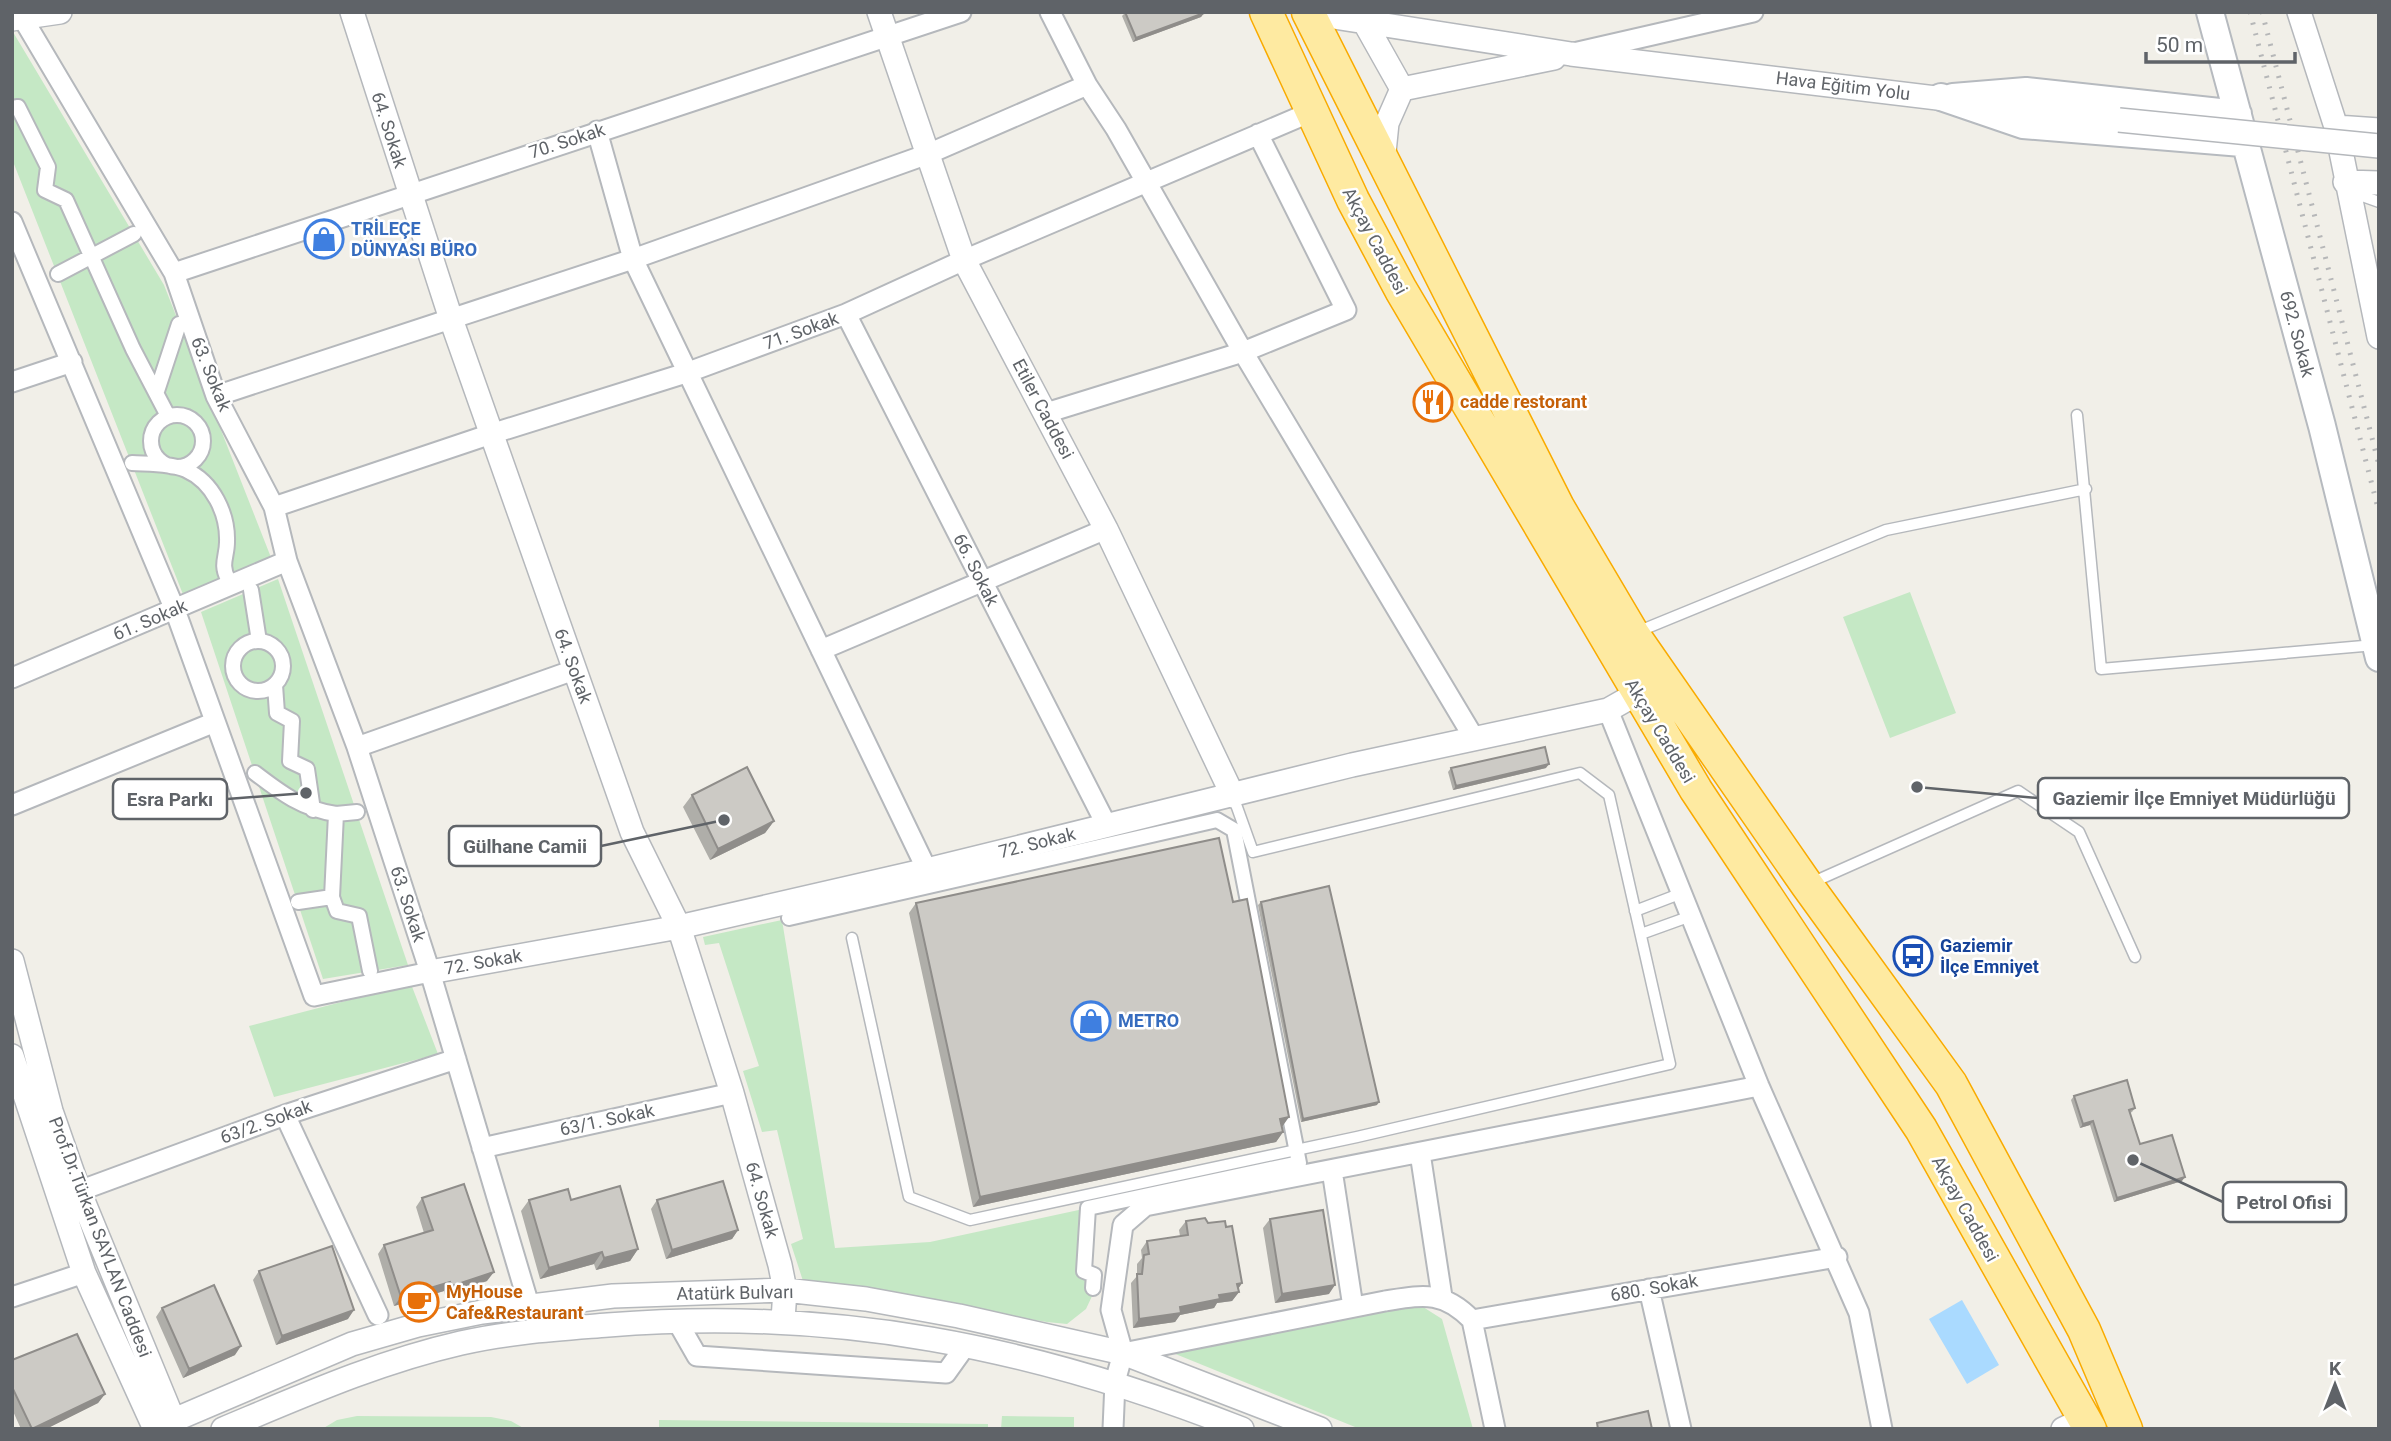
<svg xmlns="http://www.w3.org/2000/svg" width="2391" height="1441" viewBox="0 0 2391 1441" font-family="Roboto,sans-serif">
<rect width="100%" height="100%" fill="#f1efe8"/>
<path fill="#c5e8c5" d="M 13,32 L 164,285 L 272,560 L 184,597 L 12,159 Z
M 278,579 L 408,965 L 323,979 L 201,612 Z
M 1910,592 L 1956,713 L 1890,738 L 1843,617 Z
M 782,920 L 835,1248 L 930,1242 L 1088,1208 L 1084,1271 L 1093,1294 L 1086,1309 L 1067,1324 L 1047,1322 L 803,1281 L 791,1244 L 803,1239 L 777,1130 L 762,1132 L 743,1071 L 759,1066 L 719,943 L 705,945 L 703,937 Z
M 411,984 L 438,1054 L 274,1097 L 249,1026 Z
M 1420,1305 L 1442,1319 L 1473,1429 L 1360,1429 L 1173,1353 Z
M 357,1416 L 491,1417 L 511,1421 L 525,1429 L 322,1429 L 337,1420 Z
M 1002,1416 L 1074,1417 L 1074,1429 L 1001,1429 Z
M 659,1420 L 988,1424 L 988,1429 L 659,1429 Z"/>
<path fill="#aadaff" d="M 1962,1300 L 1999,1365 L 1967,1384 L 1929,1319 Z"/>
<g fill="none" stroke-linecap="round" stroke-linejoin="round">
<g stroke="#b5b8bc" stroke-width="13">
<path id="service" d="M 2351,192 L 2379,202
M 2077,415 L 2101,669 L 2375,645
M 1637,632 L 1886,530 L 2086,489
M 1811,883 L 2018,791 L 2079,832 L 2135,957
M 1635,911 L 1682,893
M 1641,934 L 1691,916
M 852,938 L 909,1197 L 970,1220 L 1357,1137 L 1670,1064 L 1609,795 L 1580,773 L 1253,852 L 1233,796"/>
</g>
<g stroke="#b5b8bc" stroke-width="18">
<path id="pedestrian" d="M 12,108 L 18,107 L 48,167 L 45,190 L 66,200 L 133,349 L 168,416
M 58,274 L 134,234
M 157,391 L 179,324
M151 441a26 26 0 1 1 52 0a26 26 0 1 1-52 0Z
M 132,463 C 148,464 171,463 186,470 C 213,482 228,514 227,542 C 227,557 220,564 228,579
M 251,590 L 259,641
M233 666a25 25 0 1 1 50 0a25 25 0 1 1-50 0Z
M 275,685 L 277,713 L 292,721 L 290,761 L 307,769 L 313,810
M 255,773 C 281,793 302,809 336,814
M 332,897 L 336,814 L 357,812
M 298,902 L 332,897 L 337,911 L 359,916 L 370,971
M 789,918 L 1217,820 L 1234,830 L 1299,1163 L 1088,1208 L 1084,1271 L 1094,1275 L 1093,1288"/>
</g>
<g stroke="#b5b8bc" stroke-width="23">
<path id="minor" d="M 19,12 L 174,273 L 216,396 L 274,507 L 287,561 L 357,747 L 430,972 L 529,1305
M 1050,12 L 1087,85 L 1116,129 L 1243,352 L 1474,738
M 1578,52 L 1753,12
M 597,131 L 633,259 L 927,870
M 12,222 L 175,610 L 314,996 L 430,972
M 174,273 L 961,12
M 846,314 L 1107,826
M 12,382 L 72,362
M 216,396 L 633,259 L 928,154 L 1087,85
M 1046,413 L 1243,352 L 1346,310 L 1258,134
M 274,507 L 491,434 L 686,373 L 846,314 L 964,260 L 1311,112
M 821,650 L 1106,529
M 12,678 L 287,561
M 1608,710 L 1759,1086 L 1859,1313 L 1882,1429
M 357,747 L 574,670
M 12,805 L 215,722
M 285,1115 L 378,1315
M 482,1148 L 732,1093
M 1420,1153 L 1442,1297
M 1332,1170 L 1353,1307
M 79,1191 L 285,1115 L 456,1059
M 1649,1289 L 1681,1429
M 12,1297 L 84,1273
M 1472,1320 L 1837,1257
M 677,1321 L 697,1356 L 946,1373 L 966,1345
M 1123,1353 L 1385,1301 C 1423,1295 1443,1290 1472,1320 L 1495,1429
M 1113,1429 L 1115,1382 L 1123,1353 L 1111,1310 L 1123,1225 L 1145,1206 L 1759,1086"/>
</g>
<g stroke="#b5b8bc" stroke-width="26">
<path id="tertiary" d="M 352,12 L 451,319 L 632,832 L 679,927 L 732,1093 L 780,1265 L 785,1290 L 783,1320
M 879,12 L 964,260 L 1106,529 L 1233,796
M 2299,12 L 2336,127 L 2379,337
M 1308,13 L 1571,54 L 2119,120
M 12,19 L 60,12
M 1366,25 L 1402,89
M 2336,127 L 2379,130
M 1383,162 L 1387,123 L 1402,89 L 1554,58
M 2345,182 L 2379,183
M 12,961 L 51,1111 L 79,1191 L 177,1429
M 430,972 L 679,927 L 927,870 L 1352,765 L 1608,710 L 1638,693
M 12,1056 L 84,1273 L 155,1429
M 153,1429 L 352,1344 L 418,1325 L 482,1312 L 613,1296 L 785,1290 L 866,1299 L 959,1316 L 1123,1353 L 1320,1429
M 223,1429 C 302,1396 378,1362 461,1343 C 509,1332 559,1329 608,1325 C 835,1307 1031,1346 1242,1429
M 2063,1429 L 2086,1418"/>
</g>
<g stroke="#b6babf" stroke-width="30">
<path id="secondary" d="M 2210,12 L 2322,426 L 2379,658
M 1941,97 L 2023,125 L 2242,143
M 1953,97 L 2026,91 L 2238,114"/>
</g>
<g stroke="#f9ab00" stroke-width="35">
<path id="trunk" d="M 1266,12 L 1353,200 L 1401,290 L 1696,790 L 1921,1129 L 2090,1429
M 1308,12 L 1558,507 L 1633,634 L 1807,885 L 1951,1084 L 2084,1330 L 2126,1429"/>
</g>
<use href="#service" stroke="#fff" stroke-width="10"/>
<use href="#pedestrian" stroke="#fff" stroke-width="14"/>
<use href="#minor" stroke="#fff" stroke-width="19"/>
<use href="#tertiary" stroke="#fff" stroke-width="23"/>
<use href="#secondary" stroke="#fff" stroke-width="26"/>
<use href="#trunk" stroke="#feeaa1" stroke-width="32"/>
<path stroke="#b6b7b8" stroke-width="5" stroke-dasharray="2 9" stroke-linecap="butt" d="M 2250,12 L 2379,512
M 2262,12 L 2379,465"/>
<g stroke="#b5b8bc" stroke-width="26" stroke-linecap="butt">
<path id="tertiary-bridge" d="M 2119,120 L 2379,146"/>
</g>
<use href="#tertiary-bridge" stroke="#fff" stroke-width="23"/>
</g>
<path fill="#afaea9" d="M 1126,12 L 1204,13 L 1201,17 L 1133,42 L 1122,16 Z
M 1451,768 L 1546,768 L 1453,790 L 1448,772 Z
M 692,795 L 774,821 L 765,833 L 710,860 L 683,807 Z
M 1261,902 L 1377,1105 L 1301,1122 L 1258,905 Z
M 916,903 L 1282,1127 L 1283,1132 L 1276,1142 L 973,1207 L 909,913 Z
M 2074,1096 L 2135,1108 L 2132,1112 L 2130,1113 L 2140,1144 L 2182,1181 L 2114,1202 L 2090,1125 L 2080,1128 L 2071,1100 Z
M 422,1198 L 487,1281 L 445,1295 L 444,1291 L 394,1306 L 378,1254 L 384,1245 L 424,1233 L 416,1207 Z
M 529,1200 L 571,1200 L 638,1249 L 630,1261 L 596,1270 L 594,1264 L 540,1279 L 521,1211 Z
M 657,1200 L 738,1230 L 732,1239 L 666,1259 L 651,1209 Z
M 1270,1219 L 1329,1294 L 1275,1303 L 1263,1228 Z
M 1186,1221 L 1208,1223 L 1226,1227 L 1242,1283 L 1238,1289 L 1239,1292 L 1232,1301 L 1217,1303 L 1214,1308 L 1180,1315 L 1175,1322 L 1133,1328 L 1131,1283 L 1137,1276 L 1137,1264 L 1142,1258 L 1141,1250 L 1147,1241 L 1180,1236 L 1179,1230 Z
M 259,1271 L 348,1319 L 276,1345 L 253,1280 Z
M 162,1308 L 235,1355 L 183,1378 L 156,1317 Z
M 12,1360 L 105,1394 L 98,1403 L 46,1429 L 21,1429 L 12,1409 Z"/>
<path fill="#8f8d8a" d="M 1204,13 L 1201,17 L 1133,42 L 1136,38 Z
M 1549,764 L 1546,768 L 1453,790 L 1456,786 Z
M 774,821 L 765,833 L 710,860 L 718,849 Z
M 1379,1102 L 1377,1105 L 1301,1122 L 1303,1119 Z
M 1289,1117 L 1282,1127 L 1280,1119 Z
M 2093,1121 L 2090,1125 L 2080,1128 L 2083,1124 Z
M 1283,1132 L 1276,1142 L 973,1207 L 980,1197 Z
M 2185,1177 L 2182,1181 L 2114,1202 L 2117,1198 Z
M 738,1230 L 732,1239 L 666,1259 L 672,1250 Z
M 638,1249 L 630,1261 L 596,1270 L 604,1258 Z
M 602,1252 L 594,1264 L 540,1279 L 549,1268 Z
M 494,1272 L 487,1281 L 445,1295 L 452,1286 Z
M 450,1282 L 444,1291 L 394,1306 L 401,1297 Z
M 1242,1283 L 1236,1292 L 1239,1292 L 1232,1301 L 1217,1303 L 1214,1308 L 1180,1315 L 1175,1322 L 1133,1328 L 1139,1319 L 1219,1295 L 1237,1284 Z
M 1335,1285 L 1329,1294 L 1275,1303 L 1282,1294 Z
M 354,1310 L 348,1319 L 276,1345 L 282,1336 Z
M 241,1346 L 235,1355 L 183,1378 L 189,1369 Z
M 105,1394 L 98,1403 L 46,1429 L 33,1429 Z"/>
<path fill="#cccac5" stroke="#8f8d8a" stroke-width="2" d="M 1125,12 L 1203,12 L 1204,13 L 1136,38 Z
M 1545,747 L 1549,764 L 1456,786 L 1451,768 Z
M 747,767 L 774,821 L 718,849 L 692,795 Z
M 1219,838 L 1233,902 L 1247,899 L 1289,1117 L 1280,1119 L 1283,1132 L 980,1197 L 916,903 Z
M 1329,886 L 1379,1102 L 1303,1119 L 1261,902 Z
M 2127,1080 L 2135,1108 L 2129,1110 L 2140,1144 L 2172,1135 L 2185,1177 L 2117,1198 L 2093,1121 L 2083,1124 L 2074,1096 Z
M 723,1181 L 738,1230 L 672,1250 L 657,1200 Z
M 464,1184 L 494,1272 L 452,1286 L 450,1282 L 401,1297 L 384,1245 L 433,1230 L 422,1198 Z
M 620,1186 L 638,1249 L 604,1258 L 602,1252 L 549,1268 L 529,1200 L 568,1189 L 571,1200 Z
M 1323,1210 L 1335,1285 L 1282,1294 L 1270,1219 Z
M 1205,1218 L 1208,1223 L 1225,1221 L 1226,1227 L 1232,1226 L 1242,1283 L 1237,1284 L 1239,1292 L 1219,1295 L 1220,1299 L 1180,1307 L 1181,1313 L 1139,1319 L 1137,1274 L 1142,1274 L 1144,1255 L 1149,1254 L 1147,1241 L 1188,1235 L 1186,1221 Z
M 332,1246 L 354,1310 L 282,1336 L 259,1271 Z
M 214,1285 L 241,1346 L 189,1369 L 162,1308 Z
M 77,1334 L 105,1394 L 32,1429 L 12,1387 L 12,1360 Z
M 1648,1411 L 1652,1429 L 1598,1429 L 1597,1423 Z"/>
<defs>
<g id="shop-ring" transform="scale(2.0125)"><circle r="9.5" fill="#fff" stroke="#3f7fe0" stroke-width="1.5"/><path d="M-5-2.5h2.3a2.7 3.5 0 0 1 5.4 0H5L5.5 6h-11ZM-1.5-2.5h3a1.5 2.3 0 0 0-3 0Z" fill="#3f7fe0"/></g>
<g id="restaurant-ring" transform="scale(2.0125)"><circle r="9.5" fill="#fff" stroke="#e8710a" stroke-width="1.5"/><path d="M-5-6h1v4h1v-4h1v4h1v-4h1v5L-1.5 .5V6h-2V.5L-5-1ZM5-6V6H3V1.5H1.5Q1.5-4 5-6Z" fill="#e8710a"/></g>
<g id="bus-ring" transform="scale(2.0125)"><circle r="9.5" fill="#fff" stroke="#1a4fb4" stroke-width="1.5"/><path d="M-5-6H5V4H4V6H2V4H-2V6H-4V4H-5ZM-3.5-4V0h7V-4ZM-3.5 1.2v1.5H-2V1.2ZM2 1.2v1.5H3.5V1.2Z" fill="#1a4fb4"/></g>
<g id="cafe-ring" transform="scale(2.0125)"><circle r="9.5" fill="#fff" stroke="#e8710a" stroke-width="1.5"/><path d="M-5.5-4.5H6V0H3Q3 3.5 0 3.5H-2.5Q-5.5 3.5-5.5 0ZM3-3.2v2h1.7v-2ZM-6 4.5H4V6H-6Z" fill="#e8710a"/></g>
</defs>
<g fill-rule="evenodd">
<use href="#shop-ring" x="324" y="239"/>
<use href="#restaurant-ring" x="1433" y="402"/>
<use href="#bus-ring" x="1913" y="956"/>
<use href="#shop-ring" x="1091" y="1021"/>
<use href="#cafe-ring" x="419" y="1302"/>
</g>
<g text-anchor="middle" stroke-width="5" stroke-linejoin="round" paint-order="stroke">
<g font-size="18" fill="#5f6368" stroke="#fff">
<text transform="translate(1843 86) rotate(7)" y="6">Hava Eğitim Yolu</text>
<text transform="translate(389 130) rotate(72)" y="6">64. Sokak</text>
<text transform="translate(567 141) rotate(-18)" y="6">70. Sokak</text>
<text transform="translate(1375 241) rotate(62)" y="6">Akçay Caddesi</text>
<text transform="translate(801 331) rotate(-20)" y="6">71. Sokak</text>
<text transform="translate(2297 334) rotate(75)" y="6">692. Sokak</text>
<text transform="translate(211 374) rotate(68)" y="6">63. Sokak</text>
<text transform="translate(1043 409) rotate(62)" y="6">Etiler Caddesi</text>
<text transform="translate(976 570) rotate(63)" y="6">66. Sokak</text>
<text transform="translate(150 620) rotate(-23)" y="6">61. Sokak</text>
<text transform="translate(573 666) rotate(70)" y="6">64. Sokak</text>
<text transform="translate(1660 731) rotate(59)" y="6">Akçay Caddesi</text>
<text transform="translate(1037 843) rotate(-14)" y="6">72. Sokak</text>
<text transform="translate(408 904) rotate(72)" y="6">63. Sokak</text>
<text transform="translate(483 962) rotate(-10)" y="6">72. Sokak</text>
<text transform="translate(607 1120) rotate(-12)" y="6">63/1. Sokak</text>
<text transform="translate(266 1122) rotate(-20)" y="6">63/2. Sokak</text>
<text transform="translate(762 1200) rotate(74)" y="6">64. Sokak</text>
<text transform="translate(1965 1209) rotate(61)" y="6">Akçay Caddesi</text>
<text transform="translate(100 1237) rotate(69)" y="6">Prof.Dr.Türkan SAYLAN Caddesi</text>
<text transform="translate(1654 1288) rotate(-10)" y="6">680. Sokak</text>
<text transform="translate(735 1293) rotate(-1)" y="6">Atatürk Bulvarı</text>
</g>
<g font-size="18" font-weight="bold" fill="#366cbe" stroke="#fff" text-anchor="start">
<text x="351" y="235">TRİLEÇE<tspan x="351" dy="21">DÜNYASI BÜRO</tspan></text>
<text x="1118" y="1027">METRO</text>
</g>
<g font-size="18" font-weight="bold" fill="#c56008" stroke="#fff" text-anchor="start">
<text x="1460" y="408">cadde restorant</text>
<text x="446" y="1298">MyHouse<tspan x="446" dy="21">Cafe&amp;Restaurant</tspan></text>
</g>
<g font-size="18" font-weight="bold" fill="#164399" stroke="#fff" text-anchor="start">
<text x="1940" y="952">Gaziemir<tspan x="1940" dy="21">İlçe Emniyet</tspan></text>
</g>
</g>
<path fill="none" stroke="#5f6368" stroke-width="2.5" d="M1917 787L2038 798M306 793L227 799M724 820L601 846M2133 1160L2223 1202"/>
<g fill="#5f6368" stroke="#fff" stroke-width="2.5">
<circle cx="1917" cy="787" r="7"/>
<circle cx="306" cy="793" r="7"/>
<circle cx="724" cy="820" r="7"/>
<circle cx="2133" cy="1160" r="7"/>
</g>
<g fill="#fff" stroke="#5f6368" stroke-width="2.5">
<rect x="2038" y="778" width="311" height="40" rx="7"/>
<rect x="113" y="779" width="114" height="40" rx="7"/>
<rect x="449" y="826" width="152" height="40" rx="7"/>
<rect x="2223" y="1182" width="123" height="40" rx="7"/>
</g>
<g font-size="19" text-anchor="middle" font-weight="bold" fill="#5f6368">
<text x="2194" y="805">Gaziemir İlçe Emniyet Müdürlüğü</text>
<text x="170" y="806">Esra Parkı</text>
<text x="525" y="853">Gülhane Camii</text>
<text x="2284" y="1209">Petrol Ofisi</text>
</g>
<rect width="2391" height="1441" fill="none" stroke="#5f6368" stroke-width="28"/>
<g transform="translate(2335 1385)" stroke="#ffffff" stroke-width="5" paint-order="stroke">
<path d="M0-5L12 26L0 18L-12 26Z" fill="#5f6368"/>
<text y="-10" font-size="19" font-weight="bold" text-anchor="middle" fill="#5f6368">K</text>
</g>
<path d="M2146 52v10h149v-10" fill="none" stroke="#5f6368" stroke-width="3.5"/>
<text x="2156" y="52" font-size="21" fill="#5f6368" stroke="#ffffff" stroke-width="5" paint-order="stroke">50 m</text>
</svg>
